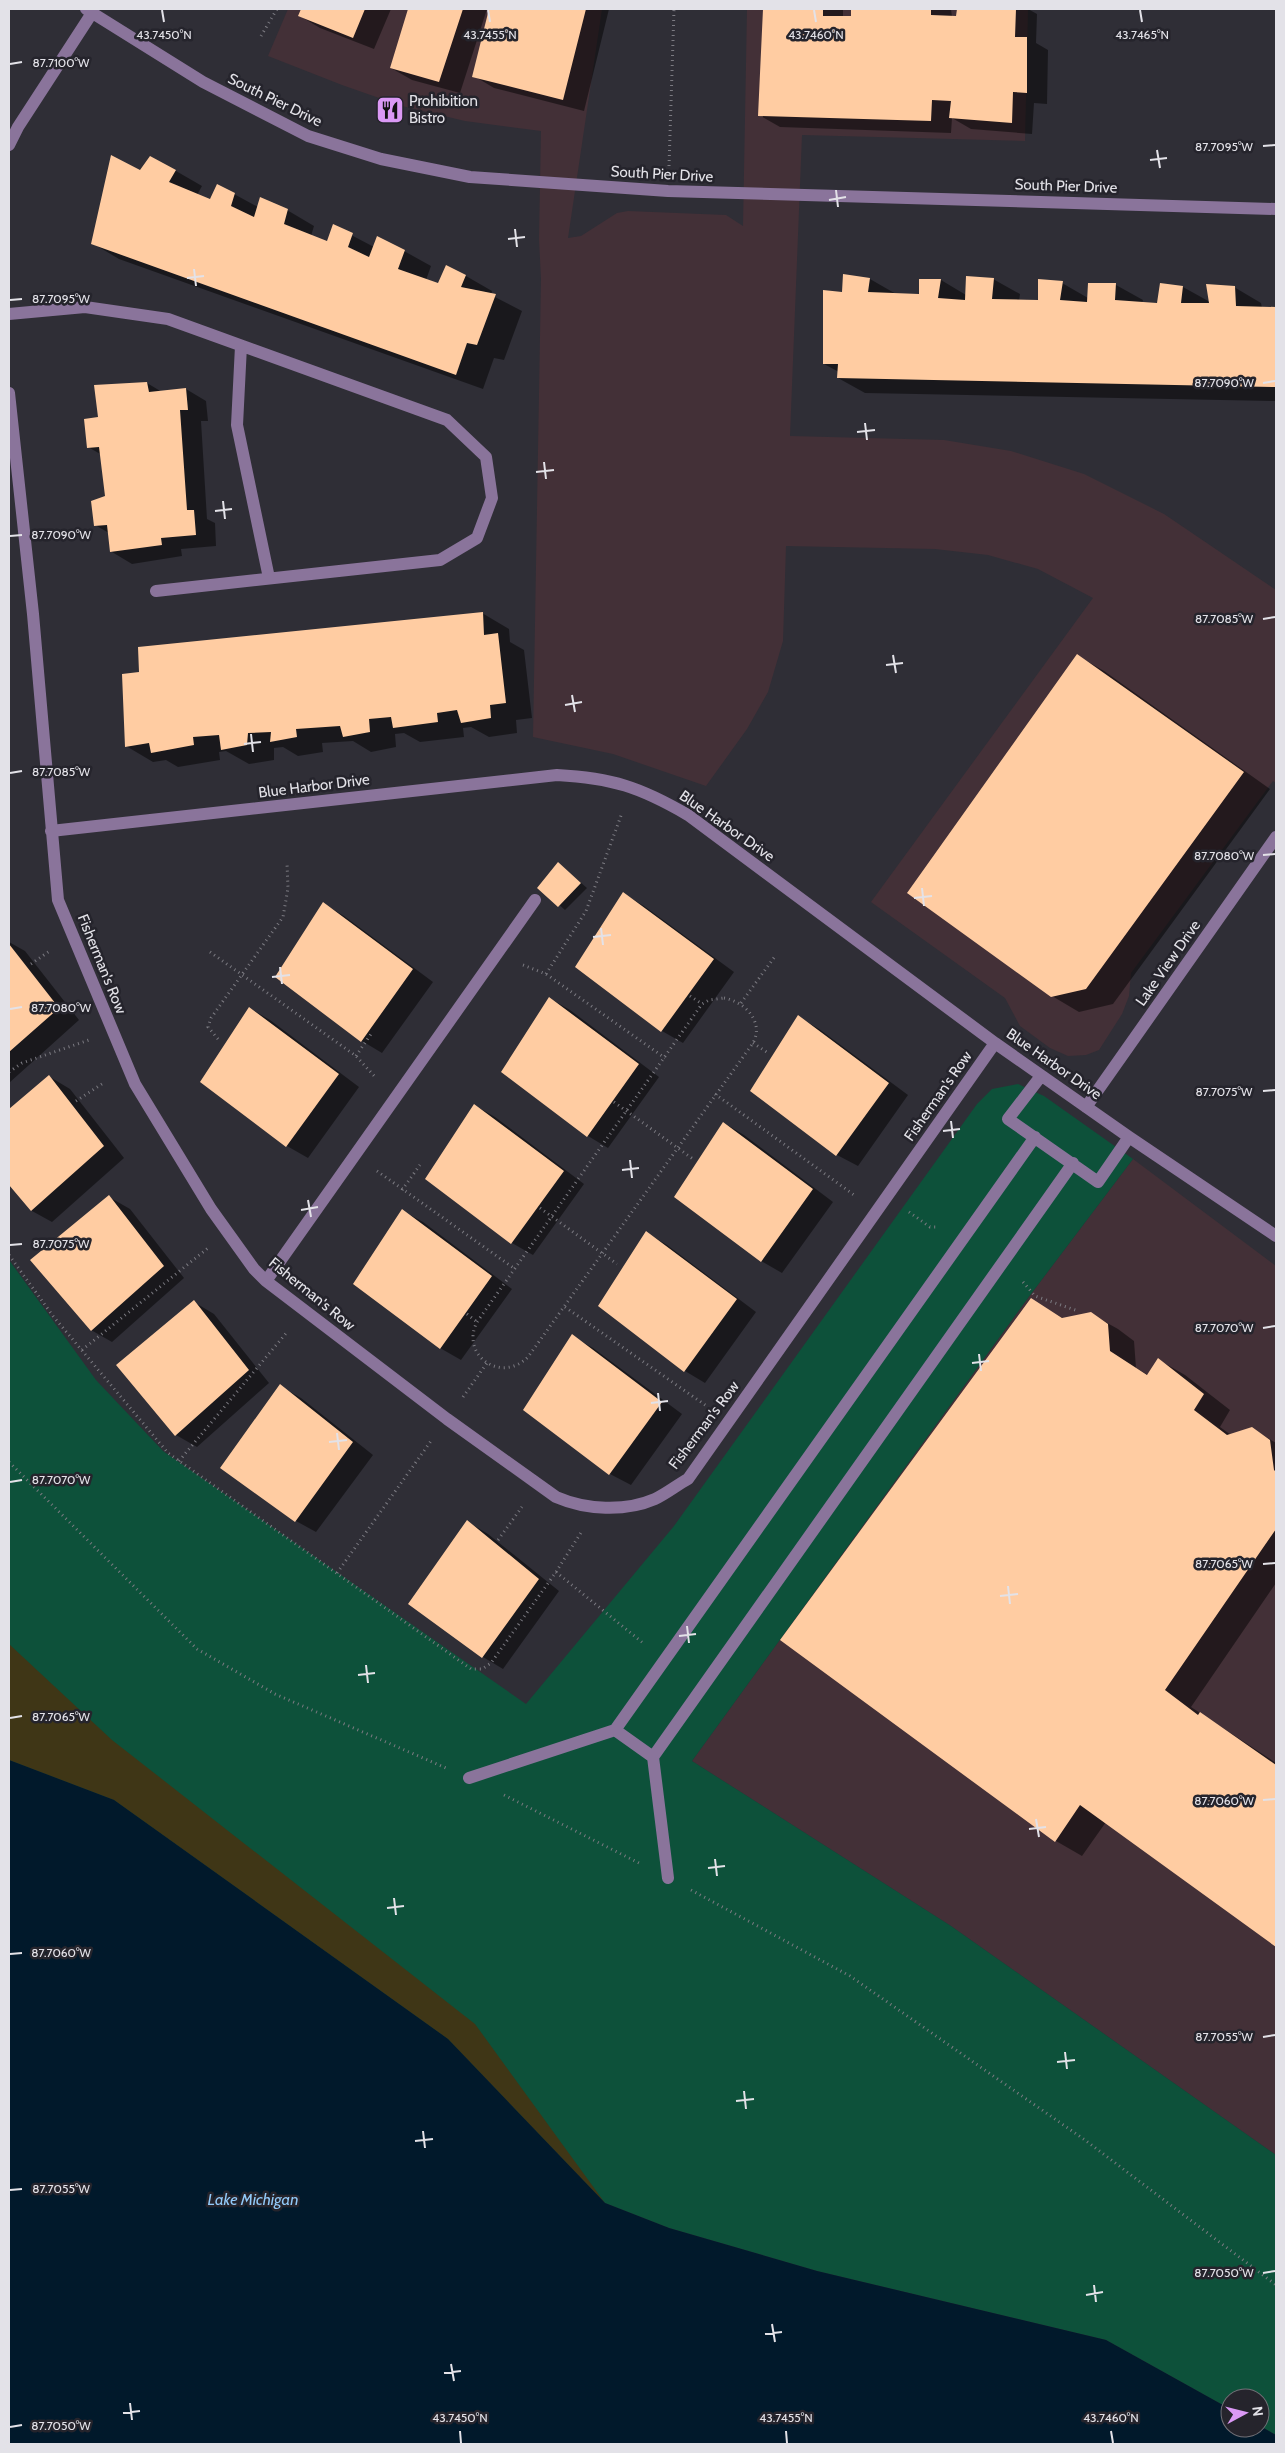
<svg xmlns="http://www.w3.org/2000/svg" width="1285" height="2453" viewBox="0 0 1285 2453" font-family="Cabin,sans-serif">
<rect width="100%" height="100%" fill="#2f2e36"/>
<path fill="#433037" d="M 288,9 L 602,9 L 568,238 L 581,236 L 617,213 L 628,211 L 726,215 L 743,226 L 747,9 L 1028,9 L 1025,141 L 802,135 L 790,436 L 944,440 L 1011,451 L 1084,474 L 1164,514 L 1276,590 L 1276,783 L 1273,781 L 1131,973 L 1129,996 L 1122,1014 L 1099,1050 L 1086,1055 L 1068,1056 L 1050,1048 L 1020,1026 L 1005,998 L 871,902 L 1093,598 L 1038,569 L 988,555 L 935,549 L 786,546 L 783,641 L 768,692 L 747,729 L 706,786 L 613,754 L 533,737 L 541,279 L 539,239 L 541,131 L 465,121 L 402,106 L 342,85 L 268,56 Z
M 1133,1159 L 1276,1266 L 1276,2155 L 951,1926 L 692,1761 L 1028,1298 Z"/>
<path fill="#0d513a" d="M 1018,1084 L 1044,1096 L 1133,1159 L 1028,1298 L 692,1761 L 951,1926 L 1276,2155 L 1276,2435 L 1260,2426 L 1260,2398 L 1230,2398 L 1230,2409 L 1106,2340 L 817,2271 L 669,2228 L 605,2203 L 448,2039 L 114,1800 L 9,1760 L 9,1260 L 96,1380 L 163,1451 L 526,1704 L 674,1526 L 977,1104 L 992,1089 Z"/>
<path fill="#3f3616" d="M 9,1644 L 112,1740 L 475,2024 L 605,2203 L 448,2039 L 114,1800 L 9,1760 Z"/>
<path fill="#01192b" d="M 9,1760 L 114,1800 L 448,2039 L 605,2203 L 669,2228 L 817,2271 L 1106,2340 L 1230,2409 L 1230,2428 L 1260,2428 L 1260,2426 L 1276,2435 L 1276,2444 L 9,2444 Z"/>
<path fill="#0007" d="M 303,9 L 391,9 L 374,49 L 320,28 L 300,16 Z
M 410,9 L 487,9 L 460,93 L 412,80 L 391,68 Z
M 490,9 L 609,9 L 584,111 L 494,88 L 474,76 Z
M 764,9 L 843,9 L 843,17 L 852,18 L 852,9 L 951,9 L 952,17 L 958,17 L 958,9 L 1028,9 L 1037,14 L 1036,43 L 1048,50 L 1047,104 L 1034,103 L 1032,134 L 971,129 L 952,118 L 951,133 L 780,127 L 759,115 Z
M 140,171 L 176,171 L 202,186 L 197,195 L 210,201 L 234,194 L 258,207 L 287,210 L 314,226 L 311,236 L 328,243 L 334,226 L 374,247 L 404,251 L 431,266 L 426,280 L 438,285 L 466,276 L 492,291 L 491,295 L 522,311 L 504,360 L 494,358 L 483,389 L 119,259 L 92,243 Z
M 870,279 L 896,294 L 920,295 L 941,280 L 966,295 L 993,279 L 1020,294 L 1019,301 L 1040,301 L 1062,283 L 1088,298 L 1089,284 L 1116,285 L 1143,300 L 1142,303 L 1158,304 L 1183,287 L 1210,302 L 1234,287 L 1261,303 L 1262,308 L 1276,308 L 1276,401 L 865,393 L 838,378 L 839,372 L 824,364 L 843,293 Z
M 147,383 L 162,392 L 186,389 L 206,401 L 208,421 L 201,421 L 207,519 L 215,523 L 216,546 L 181,549 L 182,556 L 132,564 L 112,552 L 109,533 L 95,525 L 107,497 L 102,455 L 88,447 L 99,419 Z
M 482,613 L 509,629 L 510,642 L 524,650 L 532,718 L 516,720 L 517,733 L 489,737 L 471,727 L 463,728 L 464,737 L 420,742 L 404,733 L 395,734 L 396,747 L 371,752 L 353,741 L 322,743 L 323,752 L 298,756 L 283,747 L 274,748 L 274,760 L 249,764 L 226,751 L 219,752 L 220,760 L 178,767 L 166,760 L 153,762 L 126,746 Z
M 1078,656 L 1104,671 L 1270,789 L 1113,1004 L 1079,1012 L 1052,996 Z
M 558,863 L 587,888 L 565,910 L 539,887 Z
M 624,894 L 644,906 L 734,972 L 683,1043 L 662,1031 L 577,967 Z
M 324,904 L 344,916 L 433,982 L 382,1053 L 362,1041 L 276,977 Z
M 9,942 L 25,951 L 79,1020 L 9,1083 Z
M 549,998 L 570,1010 L 659,1077 L 608,1148 L 588,1136 Z
M 249,1008 L 270,1020 L 359,1087 L 308,1158 L 287,1146 L 202,1081 Z
M 799,1017 L 819,1029 L 908,1095 L 858,1166 L 837,1155 Z
M 50,1077 L 70,1089 L 124,1158 L 52,1222 L 32,1211 L 9,1183 L 9,1111 Z
M 474,1105 L 495,1117 L 584,1184 L 533,1255 L 512,1243 L 427,1178 Z
M 724,1123 L 744,1135 L 833,1202 L 782,1273 L 761,1261 Z
M 109,1197 L 130,1209 L 184,1278 L 112,1342 L 91,1330 Z
M 403,1211 L 423,1222 L 512,1289 L 461,1360 L 440,1348 Z
M 647,1233 L 667,1245 L 756,1312 L 705,1383 L 685,1371 L 600,1306 Z
M 1031,1299 L 1064,1319 L 1091,1314 L 1118,1329 L 1134,1341 L 1136,1368 L 1148,1375 L 1159,1360 L 1185,1375 L 1230,1410 L 1220,1427 L 1231,1435 L 1251,1428 L 1276,1443 L 1276,1583 L 1191,1707 L 1276,1763 L 1276,1945 L 1106,1822 L 1082,1856 L 1056,1841 Z
M 194,1302 L 214,1314 L 269,1383 L 197,1447 L 176,1435 L 117,1365 Z
M 572,1336 L 593,1348 L 682,1414 L 631,1485 L 610,1474 L 525,1409 Z
M 280,1386 L 301,1398 L 373,1455 L 316,1532 L 296,1521 Z
M 468,1522 L 488,1534 L 559,1591 L 503,1669 L 483,1657 Z"/>
<path fill="#ffcca2" d="M 301,9 L 365,9 L 353,38 L 298,16 Z
M 408,9 L 463,9 L 439,82 L 390,68 Z
M 489,9 L 586,9 L 563,100 L 472,77 Z
M 763,9 L 823,9 L 823,16 L 851,16 L 851,9 L 931,9 L 931,15 L 956,16 L 957,9 L 1016,9 L 1015,37 L 1027,37 L 1027,93 L 1013,92 L 1012,123 L 949,118 L 951,101 L 932,100 L 931,121 L 758,116 Z
M 111,155 L 140,170 L 150,156 L 176,170 L 169,182 L 210,199 L 217,184 L 235,193 L 231,206 L 254,217 L 260,197 L 288,209 L 284,224 L 327,241 L 333,224 L 353,233 L 348,247 L 369,257 L 377,236 L 405,250 L 398,269 L 438,283 L 446,265 L 466,275 L 461,287 L 496,294 L 477,345 L 467,343 L 456,375 L 91,244 Z
M 843,274 L 870,278 L 868,292 L 919,294 L 919,279 L 941,279 L 938,298 L 965,300 L 966,276 L 994,278 L 992,299 L 1038,300 L 1038,279 L 1063,281 L 1060,300 L 1087,302 L 1088,283 L 1116,283 L 1115,300 L 1157,303 L 1160,283 L 1183,286 L 1181,303 L 1209,303 L 1206,284 L 1235,286 L 1236,306 L 1276,307 L 1276,387 L 837,378 L 838,364 L 823,364 L 823,290 L 842,292 Z
M 147,382 L 149,392 L 186,388 L 188,410 L 180,410 L 187,510 L 194,510 L 196,535 L 161,538 L 162,545 L 110,552 L 107,525 L 94,526 L 91,501 L 105,496 L 99,447 L 87,448 L 84,419 L 98,417 L 94,385 Z
M 483,612 L 484,635 L 498,633 L 506,703 L 490,705 L 491,718 L 461,723 L 457,710 L 437,713 L 438,722 L 393,728 L 391,717 L 369,719 L 370,732 L 343,737 L 340,726 L 296,729 L 297,737 L 270,742 L 271,732 L 248,733 L 247,745 L 221,750 L 219,735 L 193,737 L 194,745 L 151,753 L 149,743 L 125,747 L 122,674 L 139,672 L 138,647 Z
M 1077,654 L 1244,772 L 1086,989 L 1051,997 L 907,893 Z
M 558,862 L 581,883 L 558,907 L 537,888 Z
M 623,892 L 714,959 L 661,1032 L 575,967 Z
M 323,902 L 413,969 L 361,1042 L 275,977 Z
M 9,944 L 59,1008 L 9,1052 Z
M 549,997 L 639,1064 L 587,1137 L 501,1072 Z
M 249,1007 L 339,1074 L 286,1147 L 200,1082 Z
M 798,1015 L 889,1083 L 836,1156 L 750,1091 Z
M 49,1075 L 104,1146 L 31,1211 L 9,1185 L 9,1109 Z
M 474,1104 L 564,1171 L 511,1244 L 425,1179 Z
M 723,1122 L 813,1189 L 761,1262 L 674,1197 Z
M 109,1195 L 164,1266 L 91,1331 L 30,1260 Z
M 402,1209 L 492,1276 L 440,1349 L 353,1284 Z
M 646,1231 L 737,1299 L 684,1372 L 598,1306 Z
M 1031,1298 L 1062,1318 L 1091,1312 L 1108,1324 L 1110,1351 L 1147,1375 L 1158,1358 L 1204,1394 L 1194,1410 L 1227,1435 L 1252,1427 L 1270,1440 L 1274,1470 L 1276,1472 L 1276,1529 L 1165,1690 L 1198,1715 L 1200,1712 L 1276,1765 L 1276,1947 L 1080,1805 L 1055,1842 L 780,1640 Z
M 194,1300 L 249,1370 L 175,1436 L 116,1365 Z
M 572,1334 L 662,1402 L 609,1475 L 523,1410 Z
M 280,1384 L 353,1442 L 295,1522 L 220,1468 Z
M 467,1520 L 539,1579 L 482,1658 L 408,1604 Z"/>
<g fill="none" stroke-linecap="round" stroke-linejoin="round">
<path stroke="#7c7b82" stroke-width="3" stroke-dasharray="1 4" stroke-linecap="butt" d="M 261,36 L 277,9
M 669,166 L 674,9
M 210,952 L 356,1056 L 376,1078
M 31,964 L 51,950
M 523,965 L 546,974 L 665,1058
M 546,974 L 586,911 L 622,813
M 690,996 L 702,1004
M 724,998 C 743,1001 765,1021 753,1043 L 528,1357 C 501,1384 460,1355 477,1322 L 702,1004 L 709,1000 Z
M 741,1003 L 776,955
M 218,1039 L 208,1027 L 211,1018 L 283,917 L 288,888 L 287,863
M 753,1043 L 768,1053
M 356,1056 L 371,1034
M 9,1072 L 22,1063 L 89,1040
M 715,1094 L 854,1195
M 76,1101 L 105,1082
M 614,1102 L 693,1159
M 377,1171 L 515,1269
M 402,1190 L 420,1165
M 540,1208 L 617,1264
M 909,1212 L 930,1227 L 938,1227
M 9,1255 L 53,1316 L 168,1453 L 471,1669 L 482,1669 L 491,1663 L 556,1572 L 582,1531
M 1023,1282 L 1035,1296 L 1078,1311
M 565,1307 L 708,1407
M 467,1314 L 477,1322
M 82,1350 L 208,1248
M 463,1397 L 487,1363
M 179,1461 L 288,1331
M 9,1462 L 197,1649 L 275,1694 L 446,1768
M 498,1540 L 522,1507
M 556,1572 L 643,1643
M 337,1573 L 431,1441
M 504,1795 L 639,1863
M 691,1890 L 850,1976 L 1085,2140 L 1276,2285"/>
<path stroke="#8a749b" stroke-width="12" d="M 86,9 L 203,82 L 308,136 L 381,159 L 470,177 L 668,191 L 1276,209
M 9,145 L 18,127 L 92,13
M 9,314 L 85,307 L 168,319 L 447,420 L 486,457 L 492,498 L 477,538 L 440,560 L 156,591
M 241,346 L 237,425 L 269,578
M 9,393 L 33,614 L 58,900 L 135,1084 L 211,1209 L 254,1269 L 266,1281 L 447,1419 L 556,1497 C 586,1510 625,1512 655,1499 C 666,1494 677,1485 688,1479 L 995,1043
M 51,831 L 557,775 C 612,778 640,787 688,815 L 995,1043 L 1129,1137 L 1276,1236
M 1041,1076 L 1008,1119 L 1098,1182 L 1129,1137
M 1086,1107 L 1276,837
M 266,1281 L 535,900
M 615,1730 L 1035,1137
M 653,1757 L 1073,1163
M 469,1778 L 615,1730 L 653,1757 L 668,1878"/>
</g>
<path fill="none" stroke="#e3e2e8" stroke-width="2" d="M 162,10 L 164,22M 488,10 L 490,22M 814,10 L 816,22M 1140,10 L 1142,22M 10,64 L 22,62M 1263,146 L 1275,145M 1157,150 L 1160,168M 1150,160 L 1167,158M 836,190 L 838,207M 829,200 L 846,197M 515,229 L 517,247M 508,239 L 525,237M 194,269 L 196,286M 187,278 L 204,276M 10,300 L 22,299M 1263,383 L 1275,381M 865,423 L 867,440M 857,432 L 875,430M 544,462 L 546,479M 536,472 L 554,470M 223,501 L 225,519M 215,511 L 232,509M 10,536 L 22,535M 1263,619 L 1275,617M 893,655 L 896,673M 886,665 L 903,663M 572,695 L 575,712M 565,705 L 582,702M 251,734 L 253,752M 244,744 L 261,742M 10,773 L 22,771M 1263,855 L 1275,854M 922,888 L 924,906M 914,898 L 932,896M 601,928 L 603,945M 593,937 L 611,935M 280,967 L 282,984M 272,977 L 290,975M 10,1009 L 22,1007M 1263,1091 L 1275,1090M 951,1121 L 953,1138M 943,1131 L 960,1129M 630,1160 L 632,1178M 622,1170 L 639,1168M 308,1200 L 311,1217M 301,1210 L 318,1207M 10,1245 L 22,1244M 1263,1328 L 1275,1326M 979,1354 L 981,1371M 972,1363 L 989,1361M 658,1393 L 660,1411M 651,1403 L 668,1401M 337,1433 L 339,1450M 329,1442 L 347,1440M 10,1482 L 22,1480M 1263,1564 L 1275,1563M 1008,1586 L 1010,1604M 1000,1596 L 1018,1594M 687,1626 L 689,1643M 679,1636 L 696,1634M 366,1665 L 368,1683M 358,1675 L 375,1673M 10,1718 L 22,1716M 1263,1800 L 1275,1799M 1036,1819 L 1039,1837M 1029,1829 L 1046,1827M 715,1859 L 717,1876M 708,1868 L 725,1866M 394,1898 L 396,1915M 387,1908 L 404,1906M 10,1954 L 22,1953M 1263,2037 L 1275,2035M 1065,2052 L 1067,2069M 1057,2062 L 1075,2060M 744,2091 L 746,2109M 736,2101 L 754,2099M 423,2131 L 425,2148M 415,2141 L 433,2139M 10,2190 L 22,2189M 1263,2273 L 1275,2271M 1094,2285 L 1096,2302M 1086,2295 L 1103,2292M 772,2324 L 775,2342M 765,2334 L 782,2332M 451,2364 L 454,2381M 444,2373 L 461,2371M 130,2403 L 132,2420M 123,2413 L 140,2411M 10,2427 L 22,2425M 460,2431 L 461,2443M 786,2431 L 787,2443M 1111,2431 L 1113,2443"/>
<defs>
<g id="restaurant-square" transform="scale(1.4375)"><rect x="-9" y="-9" width="18" height="18" rx="4" fill="#db99f5" stroke="#25242c"/><path d="M-5-6h1v4h1v-4h1v4h1v-4h1v5L-1.5 .5V6h-2V.5L-5-1ZM5-6V6H3V1.5H1.5Q1.5-4 5-6Z" fill="#111"/></g>
</defs>
<g fill-rule="evenodd">
<use href="#restaurant-square" x="390" y="110"/>
</g>
<g text-anchor="middle" stroke-width="5" stroke-linejoin="round" paint-order="stroke">
<g font-size="15" fill="#e3e2e8" stroke="#25242c">
<text transform="translate(275 100) rotate(26)" y="5">South Pier Drive</text>
<text transform="translate(662 174) rotate(3)" y="5">South Pier Drive</text>
<text transform="translate(1066 186) rotate(2)" y="5">South Pier Drive</text>
<text transform="translate(314 786) rotate(-7)" y="5">Blue Harbor Drive</text>
<text transform="translate(727 826) rotate(35)" y="5">Blue Harbor Drive</text>
<text transform="translate(1168 963) rotate(-55)" y="5">Lake View Drive</text>
<text transform="translate(102 964) rotate(68)" y="5">Fisherman's Row</text>
<text transform="translate(1054 1064) rotate(35)" y="5">Blue Harbor Drive</text>
<text transform="translate(938 1096) rotate(-55)" y="5">Fisherman's Row</text>
<text transform="translate(312 1294) rotate(39)" y="5">Fisherman's Row</text>
<text transform="translate(704 1425) rotate(-53)" y="5">Fisherman's Row</text>
</g>
<g font-size="15" fill="#e3e2e8" stroke="#25242c" text-anchor="start">
<text x="409" y="106">Prohibition<tspan x="409" dy="17">Bistro</tspan></text>
</g>
<g font-size="16" font-style="italic" fill="#92caf9" stroke="#25242c">
<text x="253" y="2205">Lake Michigan</text>
</g>
</g>
<g font-size="12" text-anchor="middle" fill="#e3e2e8" stroke="#25242c" stroke-width="5" stroke-linejoin="round" paint-order="stroke">
<text x="164" y="39">43.7450°N</text>
<text x="490" y="39">43.7455°N</text>
<text x="816" y="39">43.7460°N</text>
<text x="1142" y="39">43.7465°N</text>
<text x="61" y="67">87.7100°W</text>
<text x="1224" y="151">87.7095°W</text>
<text x="61" y="303">87.7095°W</text>
<text x="1224" y="387">87.7090°W</text>
<text x="61" y="539">87.7090°W</text>
<text x="1224" y="623">87.7085°W</text>
<text x="61" y="776">87.7085°W</text>
<text x="1224" y="860">87.7080°W</text>
<text x="61" y="1012">87.7080°W</text>
<text x="1224" y="1096">87.7075°W</text>
<text x="61" y="1248">87.7075°W</text>
<text x="1224" y="1332">87.7070°W</text>
<text x="61" y="1484">87.7070°W</text>
<text x="1224" y="1568">87.7065°W</text>
<text x="61" y="1721">87.7065°W</text>
<text x="1224" y="1805">87.7060°W</text>
<text x="61" y="1957">87.7060°W</text>
<text x="1224" y="2041">87.7055°W</text>
<text x="61" y="2193">87.7055°W</text>
<text x="1224" y="2277">87.7050°W</text>
<text x="460" y="2422">43.7450°N</text>
<text x="786" y="2422">43.7455°N</text>
<text x="1111" y="2422">43.7460°N</text>
<text x="61" y="2430">87.7050°W</text>
</g>
<rect width="1285" height="2453" fill="none" stroke="#e3e2e8" stroke-width="20"/>
<g transform="translate(1245 2413) rotate(83)"><circle r="24" fill="#25242c" stroke="#717077"/>
<path d="M0-4L9 19L0 12L-9 19Z" fill="#db99f5"/>
<text y="-8" font-size="14" font-weight="bold" text-anchor="middle" fill="#e3e2e8">N</text>
</g>
</svg>
